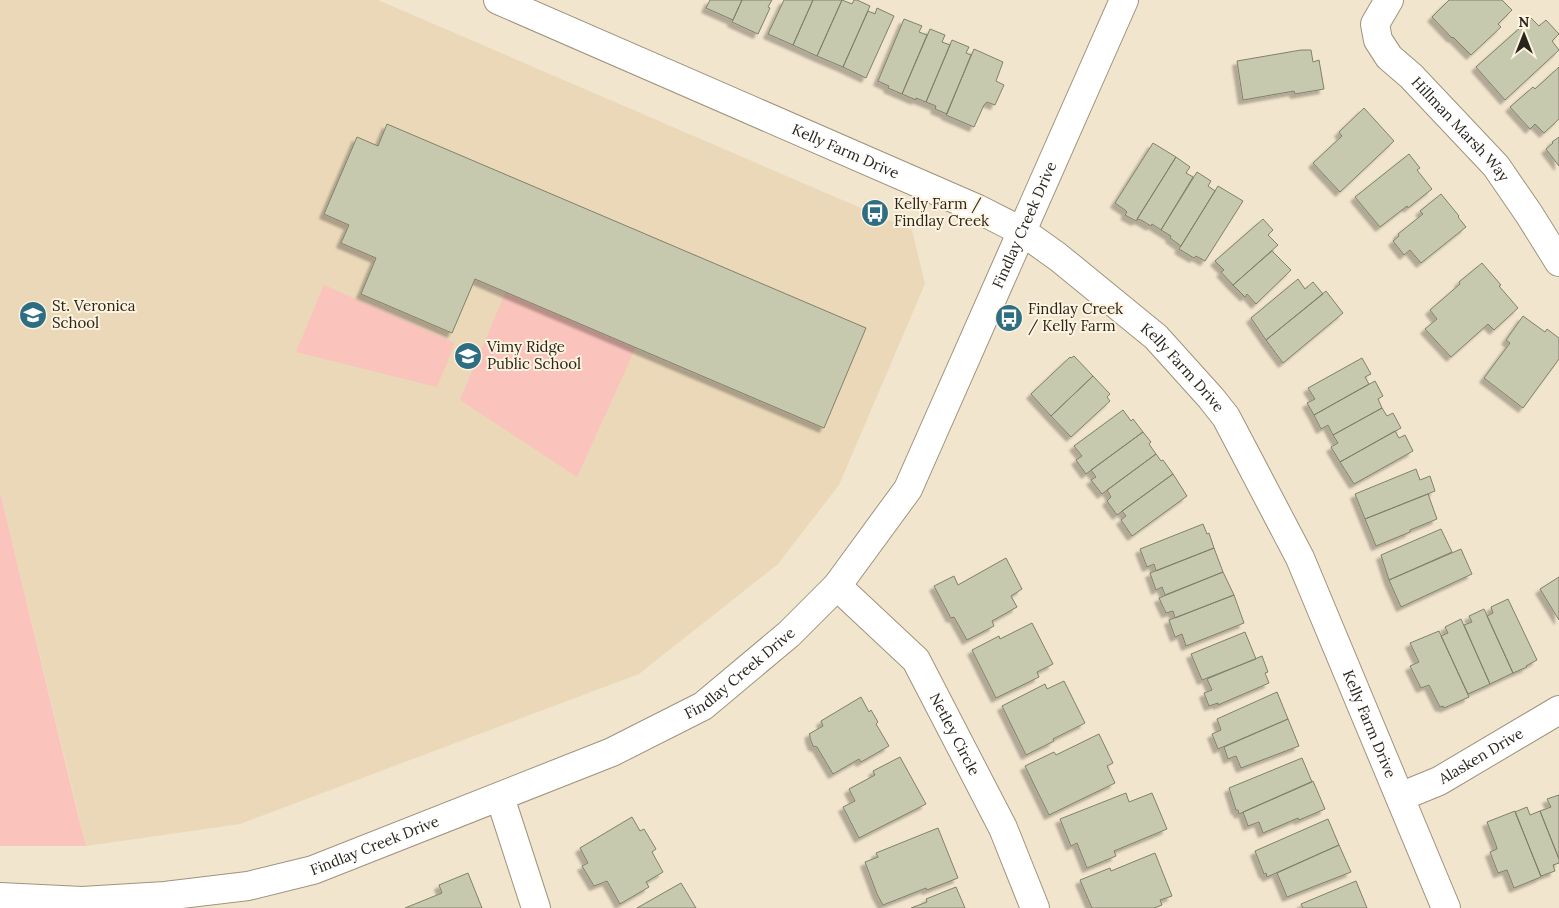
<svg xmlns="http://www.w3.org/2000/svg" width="1559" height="908" viewBox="0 0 1559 908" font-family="Lora,serif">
<defs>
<filter id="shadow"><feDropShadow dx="-4.5" dy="4.5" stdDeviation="1" flood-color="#0004"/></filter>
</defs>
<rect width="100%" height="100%" fill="#f2e5cd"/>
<path fill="#ead8b9" d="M 0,0 L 378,0 L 912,230 L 925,284 L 839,485 L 778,564 L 639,674 L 240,824 L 86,846 L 0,492 Z"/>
<path fill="#fac3bb" d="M 324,285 L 455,343 L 437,387 L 296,352 Z
M 506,291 L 636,347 L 577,477 L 460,400 Z
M 0,492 L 77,811 L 86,846 L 0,846 Z"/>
<path fill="#c7c9af" stroke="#808169" filter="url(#shadow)" d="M 710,0 L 742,0 L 733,20 L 706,8 Z
M 742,0 L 772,0 L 768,7 L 770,8 L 758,34 L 732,22 Z
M 784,0 L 813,0 L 793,45 L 768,34 Z
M 813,0 L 842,0 L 817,56 L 793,45 Z
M 842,0 L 852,4 L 854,0 L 857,0 L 870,6 L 843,67 L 817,56 Z
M 1449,0 L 1502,0 L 1512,10 L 1498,24 L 1501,27 L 1471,55 L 1453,37 L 1452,38 L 1432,17 Z
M 877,8 L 894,16 L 866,78 L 843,67 L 868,11 L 875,14 Z
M 1531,18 L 1539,26 L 1546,20 L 1559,34 L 1552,41 L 1559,50 L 1505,100 L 1476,67 Z
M 904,19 L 922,26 L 919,32 L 927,35 L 902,94 L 888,88 L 889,86 L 878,81 Z
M 930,29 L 945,35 L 942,42 L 950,45 L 926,102 L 916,98 L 916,100 L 902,94 Z
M 952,40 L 969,47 L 966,53 L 971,55 L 947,114 L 935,109 L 936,106 L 926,102 Z
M 974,49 L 1003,62 L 996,81 L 1004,85 L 995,105 L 987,102 L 984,105 L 974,127 L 946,115 Z
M 1301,50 L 1311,50 L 1313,62 L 1319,60 L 1324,89 L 1295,94 L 1294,91 L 1243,100 L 1237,61 Z
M 1559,67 L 1559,119 L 1544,133 L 1535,124 L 1530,129 L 1510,107 L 1533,87 L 1535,89 Z
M 1364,108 L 1394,141 L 1340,192 L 1313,163 L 1342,136 L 1339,132 Z
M 387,124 L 866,328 L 824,428 L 475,279 L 452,333 L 361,294 L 376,258 L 341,243 L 349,225 L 324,214 L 357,137 L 378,146 Z
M 1559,137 L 1559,166 L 1546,149 L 1553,143 L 1552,142 Z
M 1153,143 L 1176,157 L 1136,221 L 1125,215 L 1127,212 L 1125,210 L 1115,203 Z
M 1409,154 L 1420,168 L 1417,170 L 1432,189 L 1408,208 L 1407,206 L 1380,227 L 1355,197 Z
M 1176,157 L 1190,167 L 1186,173 L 1193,177 L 1161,230 L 1152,224 L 1151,226 L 1141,220 L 1137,219 Z
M 1197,172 L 1211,181 L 1208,186 L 1215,191 L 1181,246 L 1170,238 L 1171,236 L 1161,230 Z
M 1218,186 L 1243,201 L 1205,261 L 1196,256 L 1194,258 L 1179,249 Z
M 1441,194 L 1459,216 L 1458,217 L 1466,227 L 1421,263 L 1410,250 L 1404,255 L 1393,241 L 1399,236 L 1398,234 L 1423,214 L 1420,211 Z
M 1263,219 L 1273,230 L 1268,235 L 1278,245 L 1233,285 L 1221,272 L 1224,270 L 1215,261 Z
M 1272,251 L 1291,270 L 1256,304 L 1247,294 L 1245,297 L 1233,285 Z
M 1482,263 L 1501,285 L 1499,286 L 1518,308 L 1494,330 L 1488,324 L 1451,357 L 1425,329 L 1437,319 L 1430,310 L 1460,284 L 1459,282 Z
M 1298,279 L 1305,289 L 1313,282 L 1323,294 L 1266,340 L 1251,318 Z
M 1326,291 L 1343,313 L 1283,363 L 1266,340 Z
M 1523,316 L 1545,332 L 1547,329 L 1559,338 L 1559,359 L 1523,408 L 1484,378 L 1510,343 L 1506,340 Z
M 1074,356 L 1093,376 L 1051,416 L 1031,394 L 1070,357 L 1071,358 Z
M 1362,358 L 1371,374 L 1365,377 L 1369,384 L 1314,415 L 1307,403 L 1315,399 L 1308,388 Z
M 1093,376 L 1110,394 L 1107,397 L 1110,401 L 1071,437 L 1051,416 Z
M 1375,381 L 1383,396 L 1378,399 L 1382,408 L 1333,435 L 1328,425 L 1321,429 L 1314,415 Z
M 1382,408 L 1387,416 L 1393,413 L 1401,428 L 1340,462 L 1331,447 L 1338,443 L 1333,435 Z
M 1123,410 L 1131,421 L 1133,419 L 1143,432 L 1086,474 L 1076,460 L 1082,456 L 1074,446 Z
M 1395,431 L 1399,438 L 1405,435 L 1413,451 L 1354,484 L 1340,462 Z
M 1143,432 L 1151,442 L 1149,444 L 1156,454 L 1102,494 L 1091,480 L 1096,477 L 1091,470 Z
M 1156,454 L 1161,461 L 1163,460 L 1173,474 L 1117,515 L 1107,501 L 1111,497 L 1107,490 Z
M 1416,469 L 1420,480 L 1430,476 L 1435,491 L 1365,519 L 1355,494 Z
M 1173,474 L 1187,496 L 1132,536 L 1121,520 L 1126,516 L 1122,511 Z
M 1428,494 L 1437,519 L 1410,530 L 1410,532 L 1376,546 L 1365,519 Z
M 1203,524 L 1207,534 L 1209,533 L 1214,548 L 1156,571 L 1154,564 L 1147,567 L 1140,549 Z
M 1441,529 L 1452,552 L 1389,580 L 1381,555 Z
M 1214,548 L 1223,572 L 1165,595 L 1162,587 L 1156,590 L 1150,573 Z
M 1461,549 L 1472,574 L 1401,607 L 1389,580 Z
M 1006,558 L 1022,589 L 1011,596 L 1017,607 L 992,621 L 994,626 L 967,640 L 954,617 L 951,618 L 934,586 L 954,576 L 958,585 Z
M 1223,572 L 1234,595 L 1175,618 L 1173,611 L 1166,613 L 1159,598 Z
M 1559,577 L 1559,620 L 1540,589 Z
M 1234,595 L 1244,623 L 1186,646 L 1182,634 L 1175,637 L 1169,620 Z
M 1508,599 L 1537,660 L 1526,666 L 1527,667 L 1513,673 L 1487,616 L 1493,613 L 1491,607 Z
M 1484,609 L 1513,673 L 1490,684 L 1464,625 L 1472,622 L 1469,616 Z
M 1461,619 L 1490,684 L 1468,694 L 1441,636 L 1448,633 L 1445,627 Z
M 1032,623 L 1053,664 L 1037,672 L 1039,677 L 996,698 L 972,650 L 999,636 L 1000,639 Z
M 1439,631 L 1469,697 L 1444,708 L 1443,706 L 1440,707 L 1429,685 L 1421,688 L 1410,666 L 1419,662 L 1410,643 Z
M 1245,632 L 1256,659 L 1202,680 L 1191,654 Z
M 1262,656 L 1268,672 L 1265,673 L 1269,683 L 1218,705 L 1218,703 L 1209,706 L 1204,693 L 1212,690 L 1207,679 Z
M 1064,681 L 1085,723 L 1053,739 L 1054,741 L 1026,755 L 1002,706 L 1045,684 L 1047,689 Z
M 1277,692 L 1288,719 L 1218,749 L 1212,734 L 1221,730 L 1217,719 Z
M 861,697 L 869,712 L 871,710 L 878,722 L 876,724 L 889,746 L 861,762 L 859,759 L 833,774 L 817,747 L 813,746 L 810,738 L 810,735 L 809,734 L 823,726 L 821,721 Z
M 1288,719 L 1299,746 L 1241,768 L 1236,756 L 1228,759 L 1224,747 Z
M 1099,734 L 1113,763 L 1107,766 L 1115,783 L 1049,815 L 1025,766 L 1054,752 L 1056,755 Z
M 900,757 L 926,804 L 859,838 L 843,807 L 855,801 L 849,789 L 875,775 L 873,771 Z
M 1302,758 L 1312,782 L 1239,814 L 1238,810 L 1236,810 L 1229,788 Z
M 1313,781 L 1325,809 L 1299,820 L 1298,818 L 1263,833 L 1259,822 L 1248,826 L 1243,812 Z
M 1126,793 L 1129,802 L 1152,793 L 1167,829 L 1114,851 L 1116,856 L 1087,868 L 1077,843 L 1071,846 L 1060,819 Z
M 1559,795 L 1559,859 L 1540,811 L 1551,807 L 1547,799 Z
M 1527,807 L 1530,815 L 1540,811 L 1559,859 L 1559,863 L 1553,865 L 1555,871 L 1541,876 L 1515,812 Z
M 1515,811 L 1541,877 L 1514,888 L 1507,870 L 1498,873 L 1490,852 L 1497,849 L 1496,845 L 1487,822 Z
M 632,817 L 640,831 L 644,829 L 656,849 L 652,852 L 663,872 L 646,882 L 649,887 L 620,904 L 607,881 L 594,886 L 582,866 L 588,863 L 580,848 Z
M 1328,819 L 1339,845 L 1267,877 L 1266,873 L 1264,874 L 1255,851 Z
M 938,828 L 958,878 L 927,890 L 926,888 L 883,905 L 877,894 L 865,862 L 878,857 L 876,853 Z
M 1339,845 L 1351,872 L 1287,897 L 1277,873 Z
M 1155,853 L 1172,896 L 1160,900 L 1162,905 L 1154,908 L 1092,908 L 1080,880 L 1110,868 L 1111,871 Z
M 468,873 L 482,908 L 405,908 L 442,893 L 439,885 Z
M 1356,881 L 1367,908 L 1303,908 L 1301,904 Z
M 681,883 L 696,908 L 637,908 Z
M 956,887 L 965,908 L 911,908 L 927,902 L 926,899 Z"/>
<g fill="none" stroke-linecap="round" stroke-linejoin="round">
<g stroke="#9f937c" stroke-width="30">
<g id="minor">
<path id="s1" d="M 498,0 L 978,209 L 1023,232 L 1058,257 L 1156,337 L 1211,398 L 1226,417 L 1300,558 L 1446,908"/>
<path id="s2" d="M 1389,0 L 1375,24 L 1378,40 L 1389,57 L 1411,76 L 1496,166 L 1529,214 L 1559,262"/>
<path id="s3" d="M 837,586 L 916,660 L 1003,828 L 1035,908"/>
<path d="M 500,797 L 536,908"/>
<path id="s4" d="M 1400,797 L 1439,781 L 1559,710"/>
<path id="s5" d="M 0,897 L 82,901 L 165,896 L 248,886 L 313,870 L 612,752 L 703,706 L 789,634 L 837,586 L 908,489 L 1124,0"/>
</g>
</g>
<use href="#minor" stroke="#fff" stroke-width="28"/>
</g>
<defs>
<g id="bus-disc" transform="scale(1.4375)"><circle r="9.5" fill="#2e6e82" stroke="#fdf3df"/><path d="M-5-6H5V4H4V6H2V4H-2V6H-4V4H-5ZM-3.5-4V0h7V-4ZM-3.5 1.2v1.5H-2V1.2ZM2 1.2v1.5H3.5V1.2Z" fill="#fff"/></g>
<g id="school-disc" transform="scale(1.4375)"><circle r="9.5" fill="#2e6e82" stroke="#fdf3df"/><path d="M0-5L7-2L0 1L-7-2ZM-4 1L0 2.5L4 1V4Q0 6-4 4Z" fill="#fff"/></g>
</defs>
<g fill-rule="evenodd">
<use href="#bus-disc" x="875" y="213"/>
<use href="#school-disc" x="33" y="315"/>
<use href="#bus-disc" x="1009" y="318"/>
<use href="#school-disc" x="468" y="356"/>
</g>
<g text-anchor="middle" stroke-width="4" stroke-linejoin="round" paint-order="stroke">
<g font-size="15" fill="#2a251c" stroke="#fdf3df">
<text dy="5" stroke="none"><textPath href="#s2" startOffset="166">Hillman Marsh Way</textPath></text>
<text dy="5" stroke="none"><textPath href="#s1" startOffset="379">Kelly Farm Drive</textPath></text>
<text dy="5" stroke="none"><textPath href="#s5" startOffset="1328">Findlay Creek Drive</textPath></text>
<text dy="5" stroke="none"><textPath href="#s1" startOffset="784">Kelly Farm Drive</textPath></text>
<text dy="5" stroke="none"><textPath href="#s5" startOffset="788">Findlay Creek Drive</textPath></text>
<text dy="5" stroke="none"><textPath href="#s1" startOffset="1189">Kelly Farm Drive</textPath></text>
<text dy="5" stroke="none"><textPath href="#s3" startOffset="192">Netley Circle</textPath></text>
<text dy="5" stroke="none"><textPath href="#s4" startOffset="91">Alasken Drive</textPath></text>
<text dy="5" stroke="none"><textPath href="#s5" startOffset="382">Findlay Creek Drive</textPath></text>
</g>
<g font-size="15" fill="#2a251c" stroke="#fdf3df" text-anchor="start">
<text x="894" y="209">Kelly Farm /<tspan x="894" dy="17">Findlay Creek</tspan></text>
<text x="52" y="311">St. Veronica<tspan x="52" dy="17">School</tspan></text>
<text x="1028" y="314">Findlay Creek<tspan x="1028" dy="17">/ Kelly Farm</tspan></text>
<text x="487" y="352">Vimy Ridge<tspan x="487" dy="17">Public School</tspan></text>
</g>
</g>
<g transform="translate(1524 35)" stroke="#fdf3df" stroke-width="4" paint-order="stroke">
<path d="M0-4L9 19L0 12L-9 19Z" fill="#2a251c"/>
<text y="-8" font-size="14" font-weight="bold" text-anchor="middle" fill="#2a251c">N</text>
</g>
</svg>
